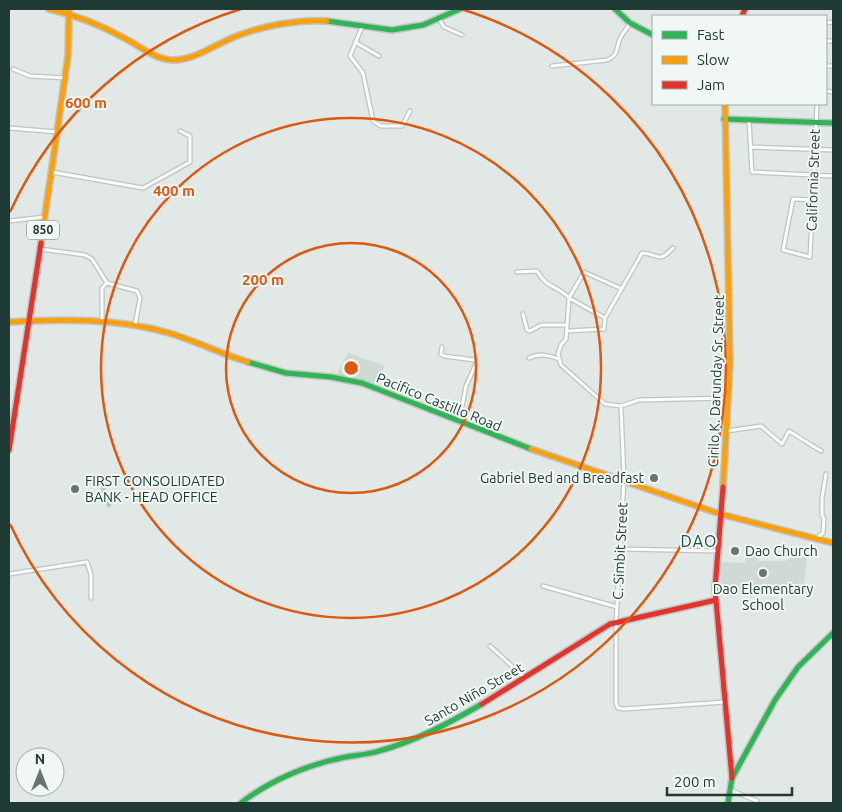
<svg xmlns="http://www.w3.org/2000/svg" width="842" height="812" viewBox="0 0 842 812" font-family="Ubuntu,sans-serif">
<rect width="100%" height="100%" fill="#e2e8e5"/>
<path fill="#d0dad5" d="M 348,353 L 385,366 L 377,385 L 336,375 Z
M 746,556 L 756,556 L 758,561 L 785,561 L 793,557 L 807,557 L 804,583 L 720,596 L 721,562 L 745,563 Z"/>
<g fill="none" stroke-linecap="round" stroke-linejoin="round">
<path stroke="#a2cdd7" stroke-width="4.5" d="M 104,477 L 103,495 L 109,505"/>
<g stroke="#bfc5c2" stroke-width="5.5">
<path id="street" d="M 439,19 L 444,27 L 462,35
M 826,23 L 833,22
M 362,27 L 350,56 L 363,73 L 373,121 L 381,126 L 402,126 L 410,111
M 826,41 L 833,41
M 355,42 L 379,56
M 552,66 L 607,60 C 618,55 616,51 619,41 C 621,35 627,29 630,23
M 826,66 L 833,66
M 13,69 L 30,76 L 65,78
M 826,91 L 833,92
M 749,120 L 752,172 L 833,176
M 9,128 L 58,132
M 751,147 L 833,150
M 52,172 L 143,188 L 190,162 L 190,136 L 180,131
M 813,200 L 793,199 L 783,250 L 810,257 L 817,104
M 9,221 L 45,217
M 40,249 L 85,255 L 92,259 L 107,283
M 517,272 L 537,271 C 548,290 556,284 569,298 L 566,339 L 561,345 L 558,354 L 561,365 L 605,404 L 621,406 L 639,400 L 729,398
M 622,289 L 584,272 L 569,298 L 605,318 L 642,253 C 659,254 658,264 673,248
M 523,314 L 527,330 L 530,331 L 541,325 L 567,325
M 102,321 L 102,288 L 107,283 L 137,291 L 140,298 L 135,325
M 567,331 L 604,329 L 605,318
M 442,347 L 441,354 L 444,356 L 475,360 L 476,364 L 466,386 L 459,422
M 529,358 C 539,353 548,355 559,359
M 621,406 L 624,479 L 616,623 L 616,703 L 618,708 L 624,709 L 725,702
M 727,431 L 761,426 L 782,444 L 789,431 L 821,451
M 817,538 L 823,533 L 824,518 L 822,516 L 822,498 L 826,474
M 621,549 L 717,551
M 9,574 L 87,562 L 91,575 L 91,598
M 543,586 L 617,607
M 490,646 L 525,678
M 730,790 L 757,801"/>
</g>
<g stroke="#bec6c3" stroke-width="8">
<path id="fast" d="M 615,9 L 630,23 L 653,35
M 327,21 L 392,30 L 423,25 L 460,9
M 724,119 L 833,123
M 248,362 L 286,373 L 331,377 L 362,383 L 531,449
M 241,803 C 269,781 307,765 341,758 C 353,755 367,755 379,751 C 416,741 449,723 482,704
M 728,803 L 732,778 L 775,700 L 798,667 L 833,633"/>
</g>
<g stroke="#bec6c3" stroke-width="8">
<path id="slow" d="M 49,9 C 74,15 101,25 124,38 C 140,46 154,59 172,60 C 194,61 217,43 237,36 C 261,26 301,19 327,21
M 41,243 L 68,56 L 69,9
M 9,322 C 62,319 117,318 169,333 C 196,341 221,354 248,362
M 531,449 L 720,514 L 833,543
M 723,487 L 730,363 L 725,104"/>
</g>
<g stroke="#bec6c3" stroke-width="8">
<path id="jam" d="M 742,16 L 745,9
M 9,450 L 41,243
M 723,487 L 715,589 L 732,778
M 482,704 L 610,624 L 716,600"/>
</g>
<use href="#street" stroke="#fbfcfb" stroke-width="3"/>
<use href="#fast" stroke="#30b455" stroke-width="5"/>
<use href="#slow" stroke="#ff9f0a" stroke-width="5"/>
<use href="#jam" stroke="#e5322d" stroke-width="5"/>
</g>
<g fill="none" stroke="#de580e" stroke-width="2.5">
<circle cx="351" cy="368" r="125"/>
<circle cx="351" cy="368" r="250"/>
<path d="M10 212A375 375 0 0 1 241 9M461 9A375 375 0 1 1 10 524"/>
</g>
<g fill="#647873" stroke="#f0f7f4" stroke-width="2">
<circle cx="654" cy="478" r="5"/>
<circle cx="75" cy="489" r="5"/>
<circle cx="735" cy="551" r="5"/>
<circle cx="763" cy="573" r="5"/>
</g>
<g text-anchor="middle" stroke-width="4" stroke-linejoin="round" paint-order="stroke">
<rect fill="#f0f7f4" stroke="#5e736e" stroke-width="1" x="27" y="220.5" width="32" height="19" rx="4"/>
<g font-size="12" font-weight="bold" fill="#203b35">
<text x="43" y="234">850</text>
</g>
<g font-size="14" fill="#203b35" stroke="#f0f7f4">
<text transform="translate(813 180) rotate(-88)" y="5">California Street</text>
<text transform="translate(716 381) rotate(-88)" y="5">Cirilo K. Darunday Sr. Street</text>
<text transform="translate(439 402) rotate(22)" y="5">Pacifico Castillo Road</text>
<text transform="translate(620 551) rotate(-87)" y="5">C. Simbit Street</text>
<text transform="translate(474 694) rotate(-30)" y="5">Santo Niño Street</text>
</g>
<g font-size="14" fill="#203b35" stroke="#f0f7f4" text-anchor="start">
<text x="644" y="483" text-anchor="end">Gabriel Bed and Breadfast</text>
<text x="85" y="486">FIRST CONSOLIDATED<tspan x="85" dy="16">BANK - HEAD OFFICE</tspan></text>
<text x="745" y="556">Dao Church</text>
<text x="763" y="594" text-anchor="middle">Dao Elementary<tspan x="763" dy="16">School</tspan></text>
</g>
<g font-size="16" letter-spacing="1" fill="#1c4d44" stroke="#f0f7f4">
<text x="699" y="547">DAO</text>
</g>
</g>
<circle cx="351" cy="368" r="8" fill="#de580e" stroke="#f0f7f4" stroke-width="2.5"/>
<g font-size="15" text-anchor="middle" font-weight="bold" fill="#de580e" stroke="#f0f7f4" stroke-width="4" stroke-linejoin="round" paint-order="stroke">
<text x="86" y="108">600 m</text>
<text x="174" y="196">400 m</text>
<text x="263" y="285">200 m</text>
</g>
<rect width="842" height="812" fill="none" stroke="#203b35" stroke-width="20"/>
<rect x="652" y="15" width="175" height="90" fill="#f0f7f4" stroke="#9daca8"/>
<rect x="662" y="31" width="25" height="8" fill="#30b455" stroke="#9daca8"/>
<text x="697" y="40" font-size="15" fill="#203b35">Fast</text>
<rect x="662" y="56" width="25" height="8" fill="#ff9f0a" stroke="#9daca8"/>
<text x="697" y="65" font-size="15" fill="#203b35">Slow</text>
<rect x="662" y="81" width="25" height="8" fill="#e5322d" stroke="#9daca8"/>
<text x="697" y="90" font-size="15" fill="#203b35">Jam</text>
<g transform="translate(40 772)"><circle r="24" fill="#f0f7f4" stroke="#9daca8"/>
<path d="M0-4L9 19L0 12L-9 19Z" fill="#647873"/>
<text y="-8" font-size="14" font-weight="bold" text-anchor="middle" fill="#203b35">N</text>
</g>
<path d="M667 787v8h125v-8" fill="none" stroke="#203b35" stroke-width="2.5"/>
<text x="674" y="787" font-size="15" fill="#203b35" stroke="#f0f7f4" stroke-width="4" paint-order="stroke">200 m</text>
</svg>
